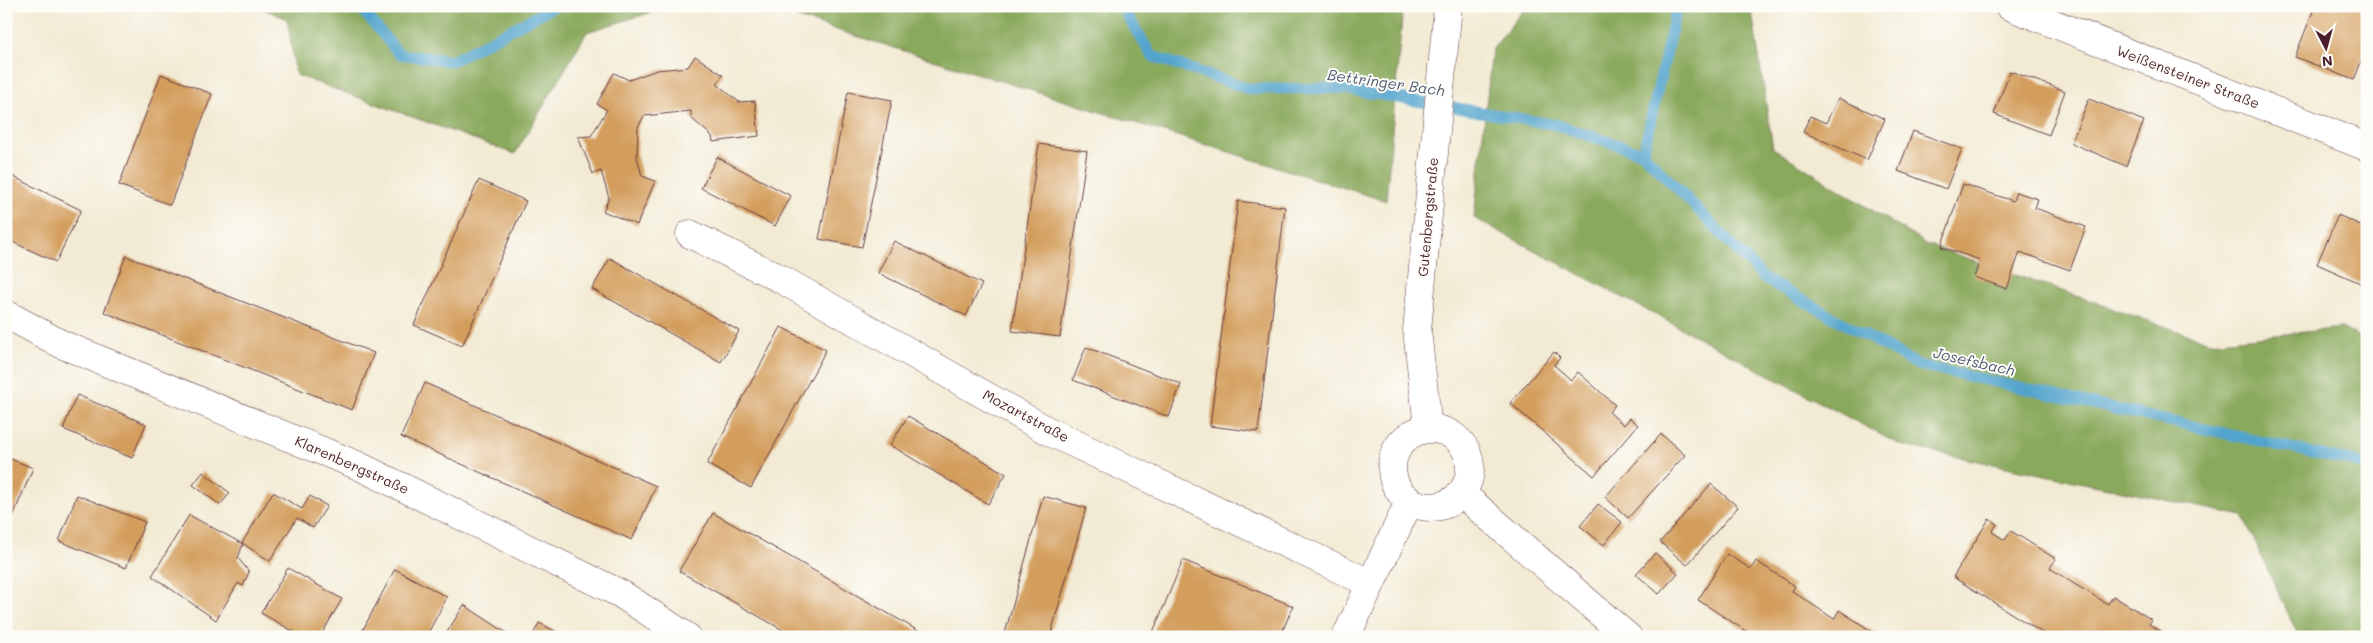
<svg xmlns="http://www.w3.org/2000/svg" width="2373" height="643" viewBox="0 0 2373 643" font-family="Mali,sans-serif">
<rect width="100%" height="100%" fill="#fdfcf7"/>
<filter id="ink" filterUnits="userSpaceOnUse"><feTurbulence type="fractalNoise" baseFrequency=".02" numOctaves="2"/><feDisplacementMap in="SourceGraphic" scale="10" xChannelSelector="R" yChannelSelector="G"/><feConvolveMatrix kernelMatrix="1 2 1 2 8 2 1 2 1" color-interpolation-filters="sRGB"/></filter>
<filter id="wash" filterUnits="userSpaceOnUse"><feTurbulence type="fractalNoise" baseFrequency=".0096" numOctaves="4" result="noise"/><feDisplacementMap in="SourceGraphic" scale="20" xChannelSelector="R" yChannelSelector="G"/><feGaussianBlur stdDeviation="1.12" result="paint"/><feColorMatrix in="noise" values="0 0 0 0 0 0 0 0 0 0 0 0 0 0 0 0 0 1.4 0 .05"/><feComposite in="paint" operator="in"/></filter>
<g filter="url(#wash)">
<rect width="100%" height="100%" fill="#f2ead3"/>
<path fill="#89a95c" stroke="#6a6444" d="M 256,6 L 672,6 L 587,32 L 515,154 L 296,75 L 287,19 Z
M 760,6 L 1403,6 L 1386,201 Z
M 1526,6 L 1751,6 L 1773,148 L 1926,244 L 2210,342 L 2342,328 L 2367,341 L 2367,637 L 2299,637 L 2243,516 L 1900,445 L 1474,218 L 1492,50 Z"/>
<g fill="none" stroke-linecap="round" stroke-linejoin="round">
<path stroke="#52a4cd" stroke-width="11" d="M 359,6 L 399,54 L 452,61 L 555,6
M 1121,6 L 1152,56 L 1249,89 L 1340,88 L 1557,125 L 1643,153 L 1765,279 L 1918,365 L 2367,465
M 1643,153 L 1677,6"/>
</g>
<g id="blocks">
<path fill="#d39d5b" d="M 2315,6 L 2367,6 L 2367,46 L 2354,80 L 2295,57 Z
M 695,56 L 723,75 L 717,84 L 739,102 L 755,101 L 759,136 L 713,142 L 712,136 L 691,118 L 691,111 L 644,116 L 638,127 L 637,157 L 642,176 L 655,181 L 637,225 L 603,211 L 609,198 L 601,171 L 593,174 L 578,137 L 591,136 L 607,110 L 597,104 L 614,73 L 629,80 L 657,70 L 688,67 Z
M 2010,71 L 2065,91 L 2049,135 L 1994,114 Z
M 161,74 L 212,94 L 170,205 L 119,185 Z
M 848,92 L 892,100 L 862,247 L 819,239 Z
M 1838,98 L 1885,119 L 1867,160 L 1803,132 L 1810,116 L 1826,123 Z
M 2089,99 L 2144,121 L 2126,166 L 2071,143 Z
M 1913,131 L 1962,149 L 1946,189 L 1898,171 Z
M 1039,144 L 1087,151 L 1060,337 L 1012,331 Z
M 717,157 L 791,196 L 775,226 L 701,188 Z
M 6,173 L 81,210 L 56,262 L 6,239 Z
M 479,180 L 526,201 L 462,346 L 414,325 Z
M 1963,184 L 2013,201 L 2016,192 L 2038,199 L 2035,208 L 2086,227 L 2070,270 L 2020,252 L 2007,289 L 1974,277 L 1980,260 L 1941,247 Z
M 1238,201 L 1285,207 L 1258,432 L 1210,426 Z
M 2338,215 L 2367,228 L 2367,286 L 2317,264 Z
M 894,241 L 982,284 L 966,316 L 878,273 Z
M 126,256 L 374,353 L 352,410 L 104,312 Z
M 610,258 L 739,331 L 721,362 L 592,289 Z
M 781,327 L 826,350 L 751,488 L 707,464 Z
M 1086,347 L 1181,384 L 1169,417 L 1073,380 Z
M 1554,352 L 1560,358 L 1554,365 L 1571,380 L 1578,372 L 1615,405 L 1609,412 L 1624,425 L 1630,418 L 1638,425 L 1594,476 L 1510,403 Z
M 425,383 L 656,486 L 632,540 L 401,437 Z
M 77,395 L 146,424 L 132,458 L 63,429 Z
M 908,416 L 1006,474 L 988,504 L 890,445 Z
M 1661,434 L 1685,455 L 1628,518 L 1605,497 Z
M 6,457 L 33,468 L 13,516 L 6,513 Z
M 203,472 L 230,493 L 220,505 L 193,485 Z
M 1711,484 L 1738,507 L 1687,565 L 1660,542 Z
M 273,492 L 302,509 L 310,496 L 327,506 L 313,528 L 297,518 L 270,561 L 242,543 Z
M 77,495 L 145,522 L 126,568 L 59,541 Z
M 1043,496 L 1086,508 L 1050,637 L 1004,637 Z
M 1598,504 L 1622,522 L 1604,545 L 1580,526 Z
M 713,513 L 787,555 L 929,637 L 795,637 L 753,613 L 679,571 Z
M 189,515 L 243,544 L 238,558 L 249,572 L 243,586 L 238,583 L 216,620 L 152,576 Z
M 1989,519 L 1997,524 L 1992,532 L 2005,540 L 2011,531 L 2056,559 L 2050,568 L 2071,582 L 2108,604 L 2113,596 L 2152,620 L 2149,624 L 2164,633 L 2161,637 L 2049,637 L 1953,577 Z
M 1655,553 L 1678,573 L 1659,594 L 1636,574 Z
M 1727,554 L 1751,569 L 1756,561 L 1795,586 L 1792,591 L 1834,619 L 1839,610 L 1881,637 L 1755,637 L 1698,600 Z
M 1183,560 L 1293,606 L 1280,637 L 1151,637 Z
M 288,568 L 342,599 L 320,637 L 303,637 L 261,613 Z
M 395,569 L 447,597 L 426,637 L 359,637 Z
M 464,605 L 513,637 L 444,637 Z
M 539,623 L 555,631 L 552,637 L 532,637 Z"/>
</g>
</g>
<g filter="url(#ink)">
<use href="#blocks" fill-opacity="0" stroke="#633d44" stroke-width="1"/>
<g fill="none" stroke-linecap="round" stroke-linejoin="round">
<g stroke="#633d44" stroke-width="29">
<path id="minor" d="M 690,234 L 781,279 L 1048,431 L 1369,583
M 6,314 L 61,344 L 359,466 L 621,594 L 687,637
M 1428,428 L 1417,330 L 1448,6
M1392 468a39 39 0 1 1 78 0a39 39 0 1 1-78 0Z
M 1461,493 L 1628,637
M 1346,637 L 1409,502"/>
</g>
<g stroke="#633d44" stroke-width="29">
<path id="secondary" d="M 2009,6 L 2367,147"/>
</g>
<use href="#minor" stroke="#fff" stroke-width="28"/>
<use href="#secondary" stroke="#fff" stroke-width="28"/>
</g>
</g>
<g text-anchor="middle" stroke-width="4" stroke-linejoin="round" paint-order="stroke">
<g font-size="14" fill="#4a1f2b" stroke="#fdfcf7">
<text transform="translate(2188 77) rotate(21)" y="5">Weißensteiner Straße</text>
<text transform="translate(1428 217) rotate(-85)" y="5">Gutenbergstraße</text>
<text transform="translate(1026 416) rotate(28)" y="5">Mozartstraße</text>
<text transform="translate(352 465) rotate(24)" y="5">Klarenbergstraße</text>
</g>
<g font-size="15" font-style="italic" fill="#4e5b74" stroke="#fdfcf7">
<text transform="translate(1386 83) rotate(8)" y="5">Bettringer Bach</text>
<text transform="translate(1974 362) rotate(13)" y="5">Josefsbach</text>
</g>
</g>
<rect width="2373" height="643" fill="none" stroke="#fdfcf7" stroke-width="25"/>
<g transform="translate(2326 48) rotate(174)" stroke="#fdfcf7" stroke-width="4" paint-order="stroke">
<path d="M0-4L9 19L0 12L-9 19Z" fill="#4a1f2b"/>
<text y="-8" font-size="14" font-weight="bold" text-anchor="middle" fill="#4a1f2b">N</text>
</g>
</svg>
